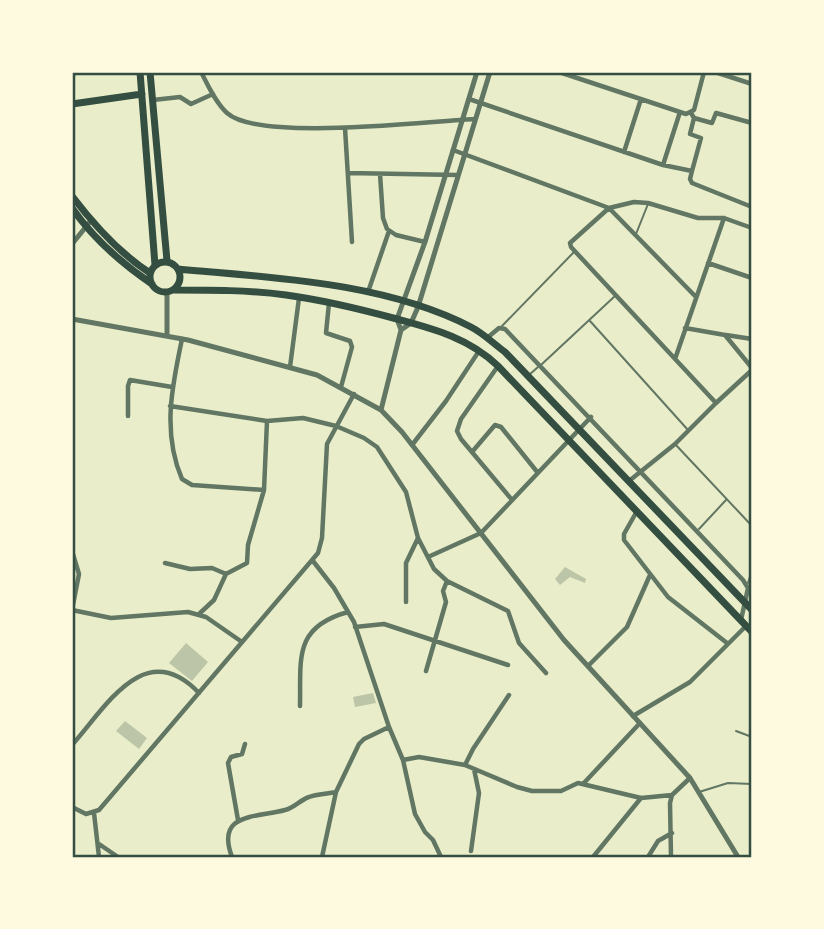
<svg xmlns="http://www.w3.org/2000/svg" width="824" height="929" viewBox="0 0 824 929" font-family="'DM Sans',sans-serif">
<rect width="100%" height="100%" fill="#e9edc9"/>
<path fill="#bcc5a7" d="M 565,567 L 586,579 L 585,583 L 570,577 L 560,585 L 555,579 Z
M 186,643 L 208,662 L 192,681 L 169,663 Z
M 373,693 L 376,703 L 355,707 L 353,697 Z
M 125,721 L 147,738 L 139,749 L 116,731 Z"/>
<g fill="none" stroke-linecap="round" stroke-linejoin="round">
<path stroke="#617663" stroke-width="2" d="M 72,87 L 75,72
M 636,234 L 648,204
M 590,321 L 688,430
M 502,326 L 574,252
M 542,364 L 615,296
M 529,375 L 538,367
M 675,444 L 752,526
M 699,529 L 726,500
M 748,583 L 752,570
M 736,731 L 752,737
M 699,792 L 728,783 L 752,784"/>
<path stroke="#617663" stroke-width="4.5" d="M 201,72 C 208,85 215,102 227,113 C 259,142 428,121 475,119
M 559,72 L 686,114 L 694,110 L 704,72
M 715,72 L 752,84
M 469,99 L 663,165 L 692,171 L 690,179 L 692,183 L 752,207
M 153,100 L 180,97 L 191,104 L 213,94
M 691,113 L 694,118 L 712,123 L 716,113 L 752,123
M 345,128 L 352,242
M 453,150 L 609,208 L 696,297
M 624,152 L 641,99
M 663,165 L 680,112
M 692,171 L 701,138 L 690,134 L 694,118
M 348,173 L 458,175
M 380,174 L 383,218 L 387,229 L 396,235 L 425,242
M 708,263 L 752,278
M 368,292 L 389,231
M 329,303 L 326,333 L 350,341 L 352,347 L 341,387
M 685,328 L 725,335 L 752,368
M 726,335 L 752,339
M 487,338 L 499,328 L 505,329 L 743,580 L 748,588 L 741,620
M 182,339 C 172,386 162,433 182,479 L 192,485 L 264,490
M 675,359 L 724,218
M 498,366 L 461,419 L 457,431 L 461,439 L 512,500
M 290,367 L 299,298
M 716,403 L 752,370
M 170,406 L 267,421 L 303,418 L 336,426 L 364,438 L 377,447 L 406,492 L 418,538 L 434,569 L 447,581 L 508,611 L 519,643 L 546,673
M 128,416 L 128,386 L 130,380 L 172,387
M 412,445 L 446,401 L 479,351
M 472,452 L 495,425 L 501,427 L 538,473
M 629,481 L 675,444 L 716,403 L 571,247 L 570,243 L 609,208 L 634,202 L 648,203 L 698,218 L 724,218 L 752,228
M 637,511 L 624,534 L 624,540 L 668,597 L 727,643
M 72,551 L 79,574 L 72,610
M 428,557 L 481,533 L 591,417
M 313,561 L 334,588 L 354,622 L 389,727 L 403,760 L 415,814 L 425,832 L 433,840 L 441,857
M 165,563 L 190,569 L 212,568 L 226,574
M 406,602 L 406,563 L 418,538
M 72,610 L 111,618 L 188,612 L 206,617 L 242,642
M 199,614 L 214,600 L 226,574 L 247,563 L 248,545 L 264,490 L 267,421
M 355,627 L 384,624 L 508,665
M 588,666 L 627,627 L 650,575
M 426,671 L 446,602 L 443,591 L 447,581
M 300,706 C 301,659 293,627 348,612
M 633,716 L 690,682 L 746,626
M 72,745 C 106,707 145,636 199,693
M 403,760 L 419,757 L 465,765 L 517,787 L 532,791 L 561,791 L 578,783 L 641,798 L 672,795
M 465,765 L 473,749 L 509,695
M 583,784 L 640,723
M 72,807 L 86,814 L 99,810 L 318,553 L 322,538 L 327,444 L 354,394
M 94,813 L 99,857
M 238,820 L 228,763 L 231,757 L 242,754 L 245,744
M 99,844 L 118,857
M 471,851 L 479,793 L 474,769
M 232,857 C 215,812 257,818 285,810 C 294,808 300,800 309,797 C 317,794 327,794 336,792
M 322,857 L 336,792 L 359,744 L 364,739 L 389,727
M 593,857 L 641,798
M 648,857 L 658,841 L 672,833
M 671,857 L 670,803 L 672,795 L 690,778"/>
<path stroke="#617663" stroke-width="5" d="M 72,244 L 89,223
M 72,319 L 188,340 L 317,375 L 381,410 L 402,432 L 564,640 L 690,778 L 738,857
M 401,330 L 411,323 L 418,307 L 490,72
M 401,330 L 397,319 L 425,242 L 477,72
M 167,336 L 167,292
M 381,410 L 401,330"/>
<path stroke="#344e41" stroke-width="7" d="M 140,72 L 155,265
M 150,72 L 167,261
M 72,104 L 142,94"/>
<path stroke="#344e41" stroke-width="7" d="M 72,196 C 94,225 119,253 150,273
M 72,208 C 93,238 121,263 152,284
M150 277a15 15 0 1 1 30 0a15 15 0 1 1-30 0Z
M 178,269 C 274,278 384,282 471,327 C 483,333 494,344 505,352 L 752,610
M 173,290 C 211,290 249,290 286,295 C 323,300 360,309 397,319 C 434,329 469,338 498,366 L 752,632"/>
</g>
<rect width="824" height="929" fill="none" stroke="#fefae0" stroke-width="147"/>
<rect x="74" y="74" width="676" height="782" fill="none" stroke="#344e41" stroke-width="2.5"/>
</svg>
